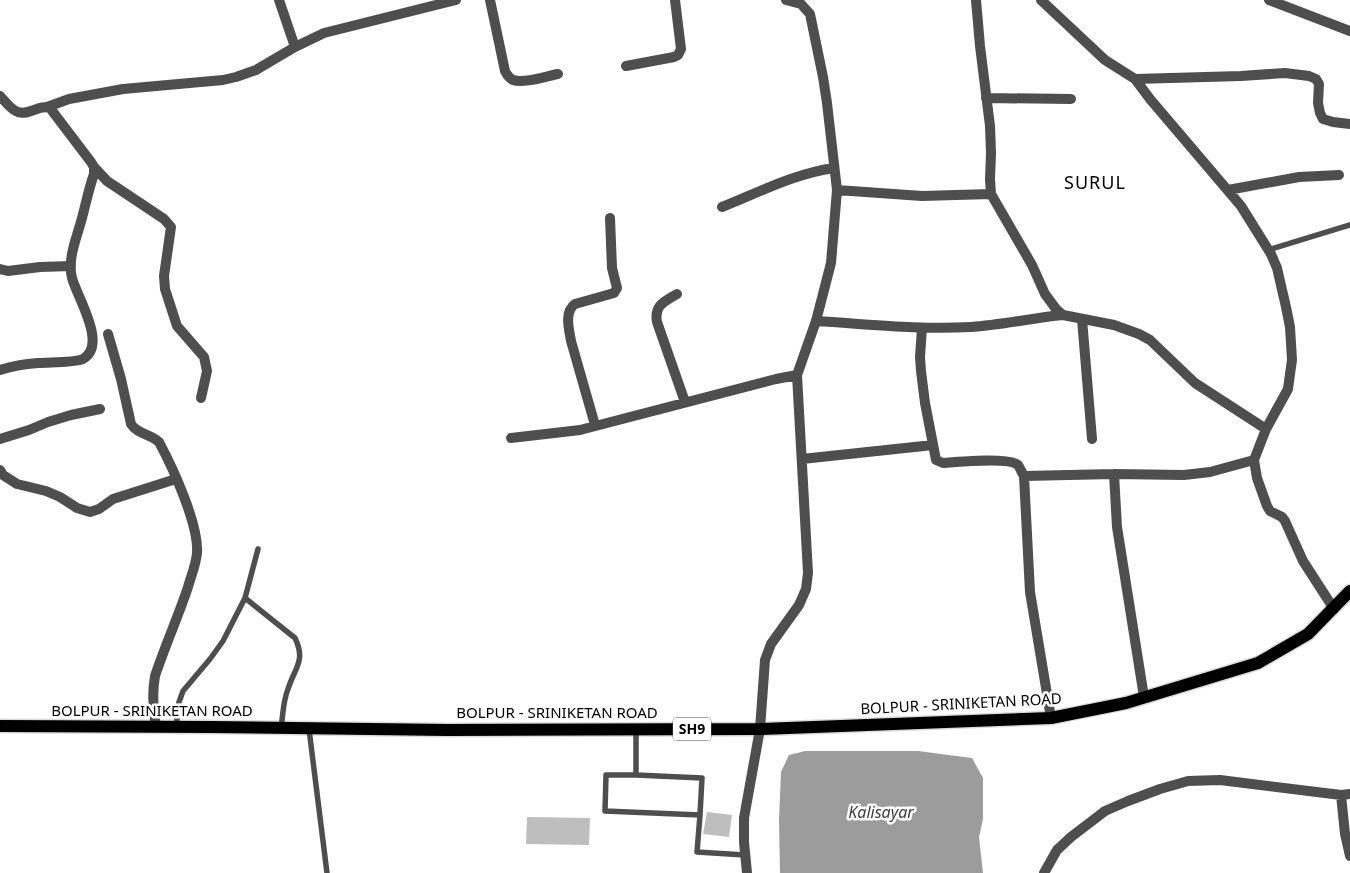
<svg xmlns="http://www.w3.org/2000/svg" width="1350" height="873" viewBox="0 0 1350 873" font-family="'Noto Sans',sans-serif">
<rect width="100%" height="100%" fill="#fff"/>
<path fill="#9c9c9c" d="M 805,751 L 918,751 L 972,758 L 983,778 L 983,819 L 979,837 L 983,873 L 780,873 L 779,820 L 781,772 L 789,755 Z"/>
<path fill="#bebebe" d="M 707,812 L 732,815 L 729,837 L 703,834 Z
M 527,817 L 590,818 L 589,845 L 526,844 Z"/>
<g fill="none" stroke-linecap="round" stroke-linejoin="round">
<g stroke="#dbdbdb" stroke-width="15">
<path id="primary" d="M 0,726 L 210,727 L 448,730 L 760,729 L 1051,718 L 1126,703 L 1258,663 L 1308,634 L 1350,591"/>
</g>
<path stroke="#4e4e4e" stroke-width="5.5" d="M 1268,250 L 1350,225
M 245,598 L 295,638 C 306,661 295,667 288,689 C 283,701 283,715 281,728
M 176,727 L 179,702 L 183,691 L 210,659 L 223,641 L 245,598 L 258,549
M 309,729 L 327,873
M 636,775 L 606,775 L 605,811 L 700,815 L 702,778 L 636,775 L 636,729
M 700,815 L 697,852 L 745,855"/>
<path stroke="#4e4e4e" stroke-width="10" d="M 279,0 L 295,47
M 490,0 L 505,71 C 507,75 509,78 513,80 C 523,84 547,76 558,74
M 976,0 L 980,46 L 990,126 L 991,153 L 990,179 L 991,194 L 1032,265 L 1045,294 L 1056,309 L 1063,315 L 1114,325 L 1139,334 L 1150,340 L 1195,383 L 1266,429
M 1041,0 L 1105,60 L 1135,79 L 1241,76 L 1285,73 L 1309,76 L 1316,79 L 1319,84 L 1318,103 L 1320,113 L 1323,119 L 1333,122 L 1350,124
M 1269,0 L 1350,31
M 626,66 L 674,57 L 678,55 L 681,49 L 675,0
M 1135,79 L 1150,99 L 1241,206 L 1271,254 L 1277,268 L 1286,307 L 1290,327 L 1292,360 L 1290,374 L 1288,389 L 1266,429 L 1254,460 L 1257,478 L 1267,506 L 1270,511 L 1282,517 L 1285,521 L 1303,561 L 1334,609
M 0,96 C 5,101 11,110 18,112 C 29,116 39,104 50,108 L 91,162 L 94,167 L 94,174 C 89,188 86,203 82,218 C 77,237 67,259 72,278 C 77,297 108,345 83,359 C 74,363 49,362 38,363 C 25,364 12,366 0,370
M 986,98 L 1071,99
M 47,107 L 69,99 L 123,89 L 223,80 L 236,77 L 256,70 L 295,47 L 324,33 L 456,0
M 94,167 L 107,181 L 164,219 L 171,227 L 164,276 L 165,289 L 177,326 L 204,357 L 207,371 L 201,398
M 837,190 L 922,196 L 991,194
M 1228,190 L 1299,177 L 1339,175
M 722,207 C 760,192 793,174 834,168
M 0,269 L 8,271 L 40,267 L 71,266
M 677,294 C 664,302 654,305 657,322 L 685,402
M 1082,319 L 1092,439
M 816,321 C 868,324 919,330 971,327 C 1001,325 1032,318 1063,315
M 922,328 L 920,357 L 921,371 L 925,403 L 936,460 L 943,463 C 956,462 1009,457 1018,465 C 1020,468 1022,473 1024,476 L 1030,592 L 1051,718
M 108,334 L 121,379 L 131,424 C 137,434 151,434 159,442 C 173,468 199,525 197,553 C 196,565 191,576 188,587 C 178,617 165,646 155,676 C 152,693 153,710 156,727
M 595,425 L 571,341 C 569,329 564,312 575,304 L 614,293 L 617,288 L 612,268 L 610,218
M 511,438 L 580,430 L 776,379 L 797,375
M 0,439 L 29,430 L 48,422 L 71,415 L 100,409
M 802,459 L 933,445
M 0,470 L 3,475 L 17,484 L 46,491 L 60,497 L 77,508 L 90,512 L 99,509 L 113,499 L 176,479
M 1114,474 L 1117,527 L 1144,697
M 1024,476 L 1114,474 L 1184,475 L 1210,472 L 1254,460
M 1341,795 L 1345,834 L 1350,856
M 747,873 L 744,842 L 744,818 L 760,729 L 765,660 L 771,644 L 799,605 L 806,589 L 808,573 L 797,375 L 816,321 L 831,263 L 837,190 L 827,103 L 823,77 L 810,14 L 801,4 L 786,0
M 1044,873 L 1057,850 L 1071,837 L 1105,811 L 1128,801 L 1160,789 L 1188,781 L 1220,780 L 1341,795 L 1350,794"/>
<use href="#primary" stroke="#000" stroke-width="12"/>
</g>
<g text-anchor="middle" stroke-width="5" stroke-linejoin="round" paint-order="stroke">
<rect fill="#fff" stroke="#4c4c4c" stroke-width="1" x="673" y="717.5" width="38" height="23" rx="4"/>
<g font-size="14" font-weight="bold" fill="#000">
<text x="692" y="734">SH9</text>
</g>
<g font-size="15" fill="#000" stroke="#fff">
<text transform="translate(961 704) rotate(-3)" y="5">BOLPUR - SRINIKETAN ROAD</text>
<text x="152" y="716">BOLPUR - SRINIKETAN ROAD</text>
<text x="557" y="718">BOLPUR - SRINIKETAN ROAD</text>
</g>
<g font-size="16" font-style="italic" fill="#3d3d3d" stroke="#fff">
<text x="881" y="818">Kalisayar</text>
</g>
<g font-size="18" letter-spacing="1" fill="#000" stroke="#fff">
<text x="1095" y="189">SURUL</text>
</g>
</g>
</svg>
